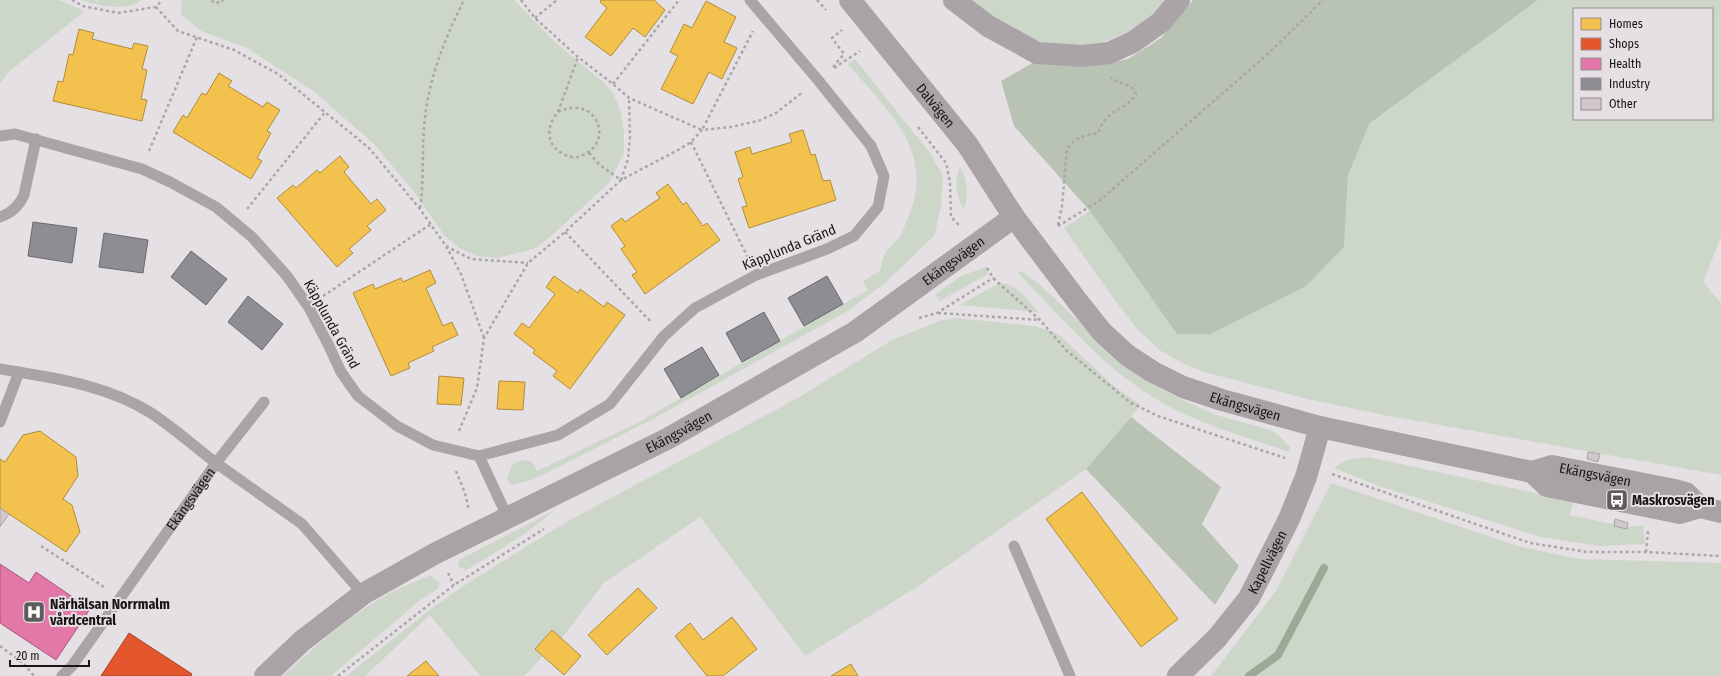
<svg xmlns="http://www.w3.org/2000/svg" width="1721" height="676" viewBox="0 0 1721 676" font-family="'Fira Sans Condensed',sans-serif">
<rect width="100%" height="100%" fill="#e5e0e3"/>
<path fill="#cdd7c9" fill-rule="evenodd" d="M 0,0 L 59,0 L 85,11 L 10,71 L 0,83 Z
M 81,0 L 95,0 L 97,2 L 100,0 L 142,0 C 126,12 100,6 81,0 Z
M 182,0 L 514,0 L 557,44 L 603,82 L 613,93 L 621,112 L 624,132 L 624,153 L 609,183 L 549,238 L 534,249 L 496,258 L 477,256 L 459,248 L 444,235 L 415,193 L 374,144 L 312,90 L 247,48 L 201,31 L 181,14 Z
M 969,0 L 1166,0 L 1153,14 L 1127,32 L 1094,46 L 1054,46 L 1019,34 Z
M 1538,0 L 1721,0 L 1721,237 L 1703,282 L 1721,303 L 1721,475 L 1389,416 L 1307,399 L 1208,373 L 1186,365 L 1161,351 L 1137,329 L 1111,295 L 1064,228 L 1090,211 L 1177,334 L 1344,248 L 1348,175 L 1370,123 ZM 1574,9 L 1712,9 L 1712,119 L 1574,119 Z
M 855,59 L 930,153 L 943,176 L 941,205 L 935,235 L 884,284 L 846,312 L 653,419 L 532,480 L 510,485 L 507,479 L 512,465 L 519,461 L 527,460 L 532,462 L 537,471 L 639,422 L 868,290 L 863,281 L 880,271 C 881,266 882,259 885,254 C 888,247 895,243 899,237 C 903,232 905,224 908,218 C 937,151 887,111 848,64 Z
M 960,167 C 968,180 969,195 964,209 C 956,198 954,179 960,167 Z
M 986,267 L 988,274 L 940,301 L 935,295 L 961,276 Z
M 1017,272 L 1023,272 L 1037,282 L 1127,367 L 1166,392 L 1216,415 L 1271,430 L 1280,436 L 1290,447 L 1289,452 C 1246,437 1201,425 1161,402 C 1105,370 1062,318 1017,272 Z
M 999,283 C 1017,283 1027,299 1038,312 L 960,305 Z
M 957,318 L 1034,326 L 1057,333 L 1114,386 L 1141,405 L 1086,469 L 917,587 L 805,656 L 700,517 L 604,583 L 561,639 L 551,630 L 535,649 L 543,656 L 524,676 L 480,676 L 430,615 L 365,676 L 346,676 L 436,605 L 471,581 L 568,521 L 796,399 L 892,340 L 939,321 Z
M 1368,457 L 1573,501 L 1570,515 L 1626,527 L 1643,525 L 1645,544 L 1599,546 L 1541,537 L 1379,486 L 1334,468 C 1345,459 1354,458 1368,457 Z
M 1331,483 L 1518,546 L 1578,559 L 1721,563 L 1721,676 L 1211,676 L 1276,591 Z
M 555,510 C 527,534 497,552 466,570 L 458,566 L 459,560 Z
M 430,575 L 440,583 L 438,589 L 419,601 L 331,676 L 283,676 C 318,644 353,612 396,590 C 407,585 419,580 430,575 Z"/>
<path fill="#b8c3b3" d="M 1193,0 L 1538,0 L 1370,123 L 1348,175 L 1344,247 L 1306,286 L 1210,334 L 1177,334 L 1090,211 L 1014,126 L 1001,81 L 1036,61 L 1087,67 L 1128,59 L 1161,38 Z
M 1131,417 L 1221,487 L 1202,524 L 1239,566 L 1215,605 L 1086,469 Z"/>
<path fill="#f2c14e" stroke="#b08d3d" d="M 601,0 L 654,0 L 665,10 L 645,37 L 633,28 L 611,56 L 585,37 L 607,8 L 600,2 Z
M 706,1 L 736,17 L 724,42 L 737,48 L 722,79 L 709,72 L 693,104 L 661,89 L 678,56 L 670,52 L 684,24 L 692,28 Z
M 79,29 L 94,33 L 92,39 L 132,49 L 134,43 L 148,46 L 142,69 L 147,70 L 141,99 L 147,100 L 142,121 L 53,101 L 58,81 L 63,82 L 69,54 L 73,55 Z
M 219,73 L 232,81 L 228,86 L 263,107 L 267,102 L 280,110 L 267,131 L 271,133 L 257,158 L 262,161 L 251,179 L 173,132 L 183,115 L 187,118 L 202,93 L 206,95 Z
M 803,130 L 811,155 L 815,154 L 823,181 L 830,180 L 836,200 L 749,228 L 742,207 L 747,206 L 738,179 L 743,177 L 735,152 L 750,147 L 752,154 L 792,142 L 789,134 Z
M 340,156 L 349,167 L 344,172 L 371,204 L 377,199 L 386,210 L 367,226 L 371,230 L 349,249 L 353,253 L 337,267 L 277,198 L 293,185 L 296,188 L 317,170 L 320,173 Z
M 668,184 L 683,205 L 686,202 L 703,226 L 707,223 L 720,240 L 645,294 L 632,275 L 637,272 L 621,249 L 625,246 L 611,226 L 622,218 L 625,222 L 660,198 L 656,193 Z
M 430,270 L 436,283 L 426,288 L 443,326 L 452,322 L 458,335 L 432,347 L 434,351 L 408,363 L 410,368 L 391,376 L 353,293 L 373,284 L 375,289 L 401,278 L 403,282 Z
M 554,276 L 578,293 L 580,289 L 604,307 L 607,302 L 625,315 L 570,389 L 553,376 L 557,371 L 533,353 L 535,350 L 514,334 L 522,323 L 529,328 L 555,294 L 546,287 Z
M 439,376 L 464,378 L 461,405 L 437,404 Z
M 499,381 L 525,382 L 523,410 L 497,409 Z
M 40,431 L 76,457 L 78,476 L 63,499 L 72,505 L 80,532 L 66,552 L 0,508 L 0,459 L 5,462 L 23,435 Z
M 1082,492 L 1178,619 L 1141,647 L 1046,519 Z
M 638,588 L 657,608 L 607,655 L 588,635 Z
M 732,617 L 757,649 L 723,676 L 707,676 L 675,636 L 690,623 L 703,640 Z
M 552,630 L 581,656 L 564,675 L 535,649 Z
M 426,661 L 439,676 L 407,676 Z
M 851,664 L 858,676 L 831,676 Z"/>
<path fill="#e4572e" stroke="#a64327" d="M 129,633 L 192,674 L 191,676 L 101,676 Z"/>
<path fill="#e377a8" stroke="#a65a7c" d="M 0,564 L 29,583 L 36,572 L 90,609 L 56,660 L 0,623 Z"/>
<path fill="#8d8d92" stroke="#6a696d" d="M 33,222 L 77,228 L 72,263 L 28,256 Z
M 104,233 L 148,240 L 143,273 L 99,267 Z
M 191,251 L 227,279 L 206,305 L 171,277 Z
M 827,276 L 843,304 L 804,326 L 788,298 Z
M 248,296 L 283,324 L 262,350 L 228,322 Z
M 764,312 L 780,341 L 742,362 L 726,333 Z
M 702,347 L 719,375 L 681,398 L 664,369 Z"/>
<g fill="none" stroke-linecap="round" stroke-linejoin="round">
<path stroke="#9baa95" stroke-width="8" d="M 1249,676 L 1278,655 L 1324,568"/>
</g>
<path fill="#d1c7cd" stroke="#a8a5a7" d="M 1588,452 L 1600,454 L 1598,462 L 1587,459 Z
M 0,508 L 9,514 L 0,527 Z
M 1615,519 L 1628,523 L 1627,529 L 1614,526 Z"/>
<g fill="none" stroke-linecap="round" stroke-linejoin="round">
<path stroke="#aaa6a9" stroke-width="2.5" stroke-dasharray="3 3" stroke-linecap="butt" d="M 72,0 L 83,6 L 118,13 L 156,7 L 162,0
M 212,0 L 214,3 L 222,2 L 223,0
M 521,0 L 535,18 L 578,57 L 613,84 L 629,98 L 702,130 L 753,31
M 817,0 L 826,10
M 156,7 L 178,31 L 234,50 L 278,74 L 369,148 L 420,209 L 446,246 L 461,274 L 484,338
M 535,18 L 557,0
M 833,67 L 844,54 L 832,38 L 842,30
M 834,68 L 860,51
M 613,84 L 679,0
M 558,112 C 596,93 615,142 583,155 C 578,158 571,158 565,155 C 546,146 545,127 558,112 L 578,57
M 918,127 L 946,163 L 950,182 L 951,217 L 960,226
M 691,142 L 748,258
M 149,151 L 197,37
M 589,153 L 600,165 L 621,180 L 628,159 L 630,137 L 629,98
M 420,208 C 424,182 422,155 424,128 C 427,83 444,40 464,0
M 247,209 L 326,111
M 1058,225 L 1062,206 L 1067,149 L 1073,142 L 1080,137 L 1098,133 C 1108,106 1123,114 1136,94 C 1133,83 1118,85 1111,77
M 1058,226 L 1099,201 L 1269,53 L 1323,0
M 565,232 L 652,323
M 446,246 L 471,259 L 528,263
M 987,268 L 993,278 L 1040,320 L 1067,351 L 1131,403 L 1158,416 L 1285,458
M 323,296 L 431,224
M 938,313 L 1040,320
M 919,318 L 937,313 L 993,278
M 459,431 L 477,388 L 484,338 L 528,263 L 565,232 L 621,180 L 678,150 L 691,142 L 702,130 L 731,127 L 758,121 L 776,113 L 803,92
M 456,471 L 465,493 L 469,510
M 1332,474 L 1530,543 L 1587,552 L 1646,552 L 1721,556
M 41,546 L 104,587
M 1646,552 L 1648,531
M 448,573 L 454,585
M 0,646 L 24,664 L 34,676
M 338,676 L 454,585 L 544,529"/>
<g stroke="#aaa4a8" stroke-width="11">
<path d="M 0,136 L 15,134 L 142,169 L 170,182 L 216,207 L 252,237 L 287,276 L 308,306 L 328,344 L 341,372 L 358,396 L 397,426 L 433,445 L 479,456"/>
<path d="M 0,217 C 12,213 19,206 24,195 L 36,139"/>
<path d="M 0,369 C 53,378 105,384 151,413 C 174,428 195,447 216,463 L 264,402"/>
<path d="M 0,422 L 19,372"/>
<path d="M 507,516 L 479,456 L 558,435 L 610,404 L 664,336 L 695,308 L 756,275 L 827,249 L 854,236 L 878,207 L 884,176 L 871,146 L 818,80 L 750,0"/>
<path d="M 1014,546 L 1070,676"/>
<path id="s1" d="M 62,676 L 72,666 L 216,463 L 302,524 L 363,594"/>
</g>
<g stroke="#aaa4a8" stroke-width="22">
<path d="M 954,0 L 988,26 L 1037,53 L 1083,56 L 1109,53 L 1133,42 L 1161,22 L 1179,0"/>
<path id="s2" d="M 1178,676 L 1217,638 L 1249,598 L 1289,519 L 1306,477 L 1320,427"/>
</g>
<g stroke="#a9a3a7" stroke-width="22">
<path id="s3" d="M 850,0 L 967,144 L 1014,217 L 1078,302 L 1102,332 L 1127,355 L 1153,372 L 1183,387 L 1222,400 L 1320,427 L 1532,472 L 1547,486 L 1680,513 L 1700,507"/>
<path id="s4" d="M 1532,472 L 1552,466 L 1675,490 L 1686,493 L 1700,507 L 1721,512"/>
<path id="s5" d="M 265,676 L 302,641 L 363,594 L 436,553 L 667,439 L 855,332 L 1014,217"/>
</g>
</g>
<defs>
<g id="bus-square" transform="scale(1.15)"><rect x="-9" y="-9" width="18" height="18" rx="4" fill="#5f5c5e" stroke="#e6dfe3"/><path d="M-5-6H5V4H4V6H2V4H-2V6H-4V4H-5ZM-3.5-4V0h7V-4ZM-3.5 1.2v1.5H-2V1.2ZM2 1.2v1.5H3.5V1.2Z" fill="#fff"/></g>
<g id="hospital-square" transform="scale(1.15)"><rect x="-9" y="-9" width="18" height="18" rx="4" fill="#5f5c5e" stroke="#e6dfe3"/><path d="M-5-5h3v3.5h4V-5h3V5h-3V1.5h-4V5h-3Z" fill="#fff"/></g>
</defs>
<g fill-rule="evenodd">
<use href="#bus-square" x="1617" y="500"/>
<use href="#hospital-square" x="34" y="612"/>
</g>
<g text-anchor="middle" stroke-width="4" stroke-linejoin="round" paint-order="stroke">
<g font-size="14" fill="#171516" stroke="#e6dfe3">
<text dy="5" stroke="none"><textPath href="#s3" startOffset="136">Dalvägen</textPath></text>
<text transform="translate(789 247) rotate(-22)" y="5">Käpplunda Gränd</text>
<text dy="5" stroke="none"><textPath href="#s5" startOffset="807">Ekängsvägen</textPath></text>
<text transform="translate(332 324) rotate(61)" y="5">Käpplunda Gränd</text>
<text dy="5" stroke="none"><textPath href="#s3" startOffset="581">Ekängsvägen</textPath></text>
<text dy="5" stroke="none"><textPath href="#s5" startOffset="483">Ekängsvägen</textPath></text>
<text dy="5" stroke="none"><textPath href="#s4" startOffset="65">Ekängsvägen</textPath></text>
<text dy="5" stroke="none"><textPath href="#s1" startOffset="219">Ekängsvägen</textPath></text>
<text dy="5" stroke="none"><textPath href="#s2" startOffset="146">Kapellvägen</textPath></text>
</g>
<g font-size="14" font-weight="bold" fill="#171516" stroke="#e6dfe3" text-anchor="start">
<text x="1632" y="505">Maskrosvägen</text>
<text x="50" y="609">Närhälsan Norrmalm<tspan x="50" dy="16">vårdcentral</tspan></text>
</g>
</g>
<rect x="1573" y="8" width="140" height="112" fill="#e6dfe3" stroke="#938e91"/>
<rect x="1581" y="18" width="20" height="12" fill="#f2c14e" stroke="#938e91"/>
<text x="1609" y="28" font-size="12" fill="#171516">Homes</text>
<rect x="1581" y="38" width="20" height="12" fill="#e4572e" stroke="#938e91"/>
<text x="1609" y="48" font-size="12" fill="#171516">Shops</text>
<rect x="1581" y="58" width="20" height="12" fill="#e377a8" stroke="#938e91"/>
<text x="1609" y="68" font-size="12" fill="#171516">Health</text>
<rect x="1581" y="78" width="20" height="12" fill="#8d8d92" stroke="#938e91"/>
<text x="1609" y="88" font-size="12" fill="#171516">Industry</text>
<rect x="1581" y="98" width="20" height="12" fill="#d1c7cd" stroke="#938e91"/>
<text x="1609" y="108" font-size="12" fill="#171516">Other</text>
<path d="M10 660v6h79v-6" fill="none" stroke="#171516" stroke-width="2"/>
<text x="16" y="660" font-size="12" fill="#171516" stroke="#e6dfe3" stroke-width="3" paint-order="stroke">20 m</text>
</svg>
